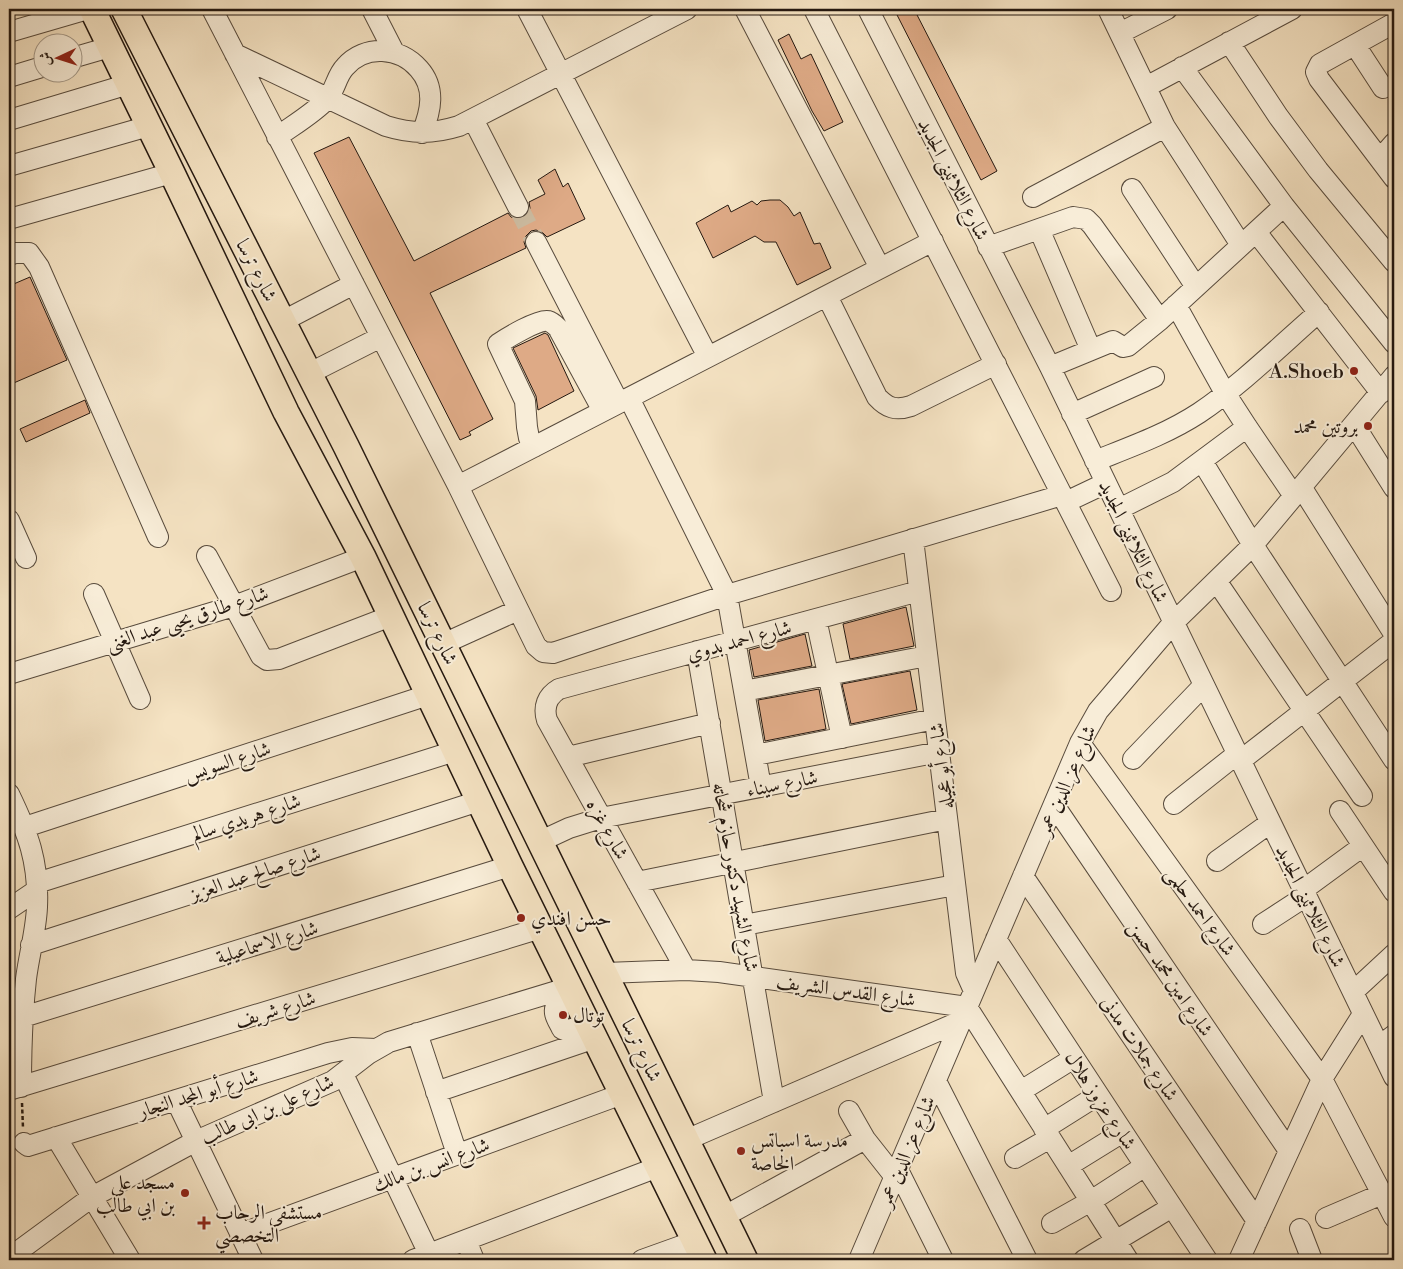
<svg xmlns="http://www.w3.org/2000/svg" width="1403" height="1269" viewBox="0 0 1403 1269" font-family="'Libre Bodoni',Amiri,serif">
<rect width="100%" height="100%" fill="#f5e3c3"/>
<filter id="stains"><feTurbulence type="fractalNoise" baseFrequency=".004" numOctaves="4"/><feColorMatrix values="0 0 0 0 .2 0 0 0 0 .09 0 0 0 0 .02 0 0 0 .5 -.17"/></filter>
<radialGradient id="worn" r=".72"><stop offset=".6" stop-color="#630" stop-opacity="0"/><stop offset="1" stop-color="#630" stop-opacity=".3"/></radialGradient>
<path fill="#deaa86" stroke="#241810" d="M 894,9 L 914,9 L 997,171 L 981,180 Z
M 789,34 L 801,59 L 811,54 L 843,122 L 824,131 L 812,111 L 778,40 Z
M 349,137 L 414,261 L 508,213 L 511,217 L 517,219 L 524,217 L 528,214 L 530,208 L 529,202 L 545,194 L 538,180 L 555,169 L 563,187 L 568,183 L 585,219 L 547,237 L 542,232 L 536,230 L 531,231 L 526,236 L 524,242 L 526,248 L 430,293 L 493,419 L 469,432 L 471,435 L 460,440 L 314,153 Z
M 770,200 L 780,200 L 788,207 L 794,216 L 800,212 L 814,244 L 820,243 L 831,268 L 797,285 L 776,242 L 764,242 L 755,236 L 713,258 L 696,223 L 728,205 L 731,212 L 752,201 L 757,205 L 761,201 Z
M 30,277 L 67,360 L 9,385 L 9,286 Z
M 545,333 L 548,335 L 574,391 L 538,410 L 536,396 L 513,348 Z
M 85,400 L 90,413 L 26,442 L 20,429 Z
M 906,607 L 914,646 L 850,659 L 843,624 Z
M 805,634 L 812,666 L 754,677 L 749,650 Z
M 910,671 L 917,710 L 851,724 L 842,684 Z
M 819,689 L 826,729 L 765,741 L 758,700 Z"/>
<g fill="none" stroke-linecap="round" stroke-linejoin="round">
<path stroke="#cbba9f" stroke-width="20" stroke-dasharray="20 10" stroke-linecap="butt" d="M 518,207 L 536,242"/>
<g stroke="#584b3d" stroke-width="22">
<path id="minor" d="M 212,9 L 458,486 L 536,646 L 543,652 L 553,653 L 727,595 L 1062,495
M 372,9 L 394,52
M 527,9 L 708,357
M 745,9 L 880,268
M 814,9 L 1111,591
M 868,9 L 1050,367 L 1394,1077
M 1108,9 L 1165,127 L 1241,245
M 1394,23 L 1320,64 L 1316,72 L 1319,79 L 1394,178
M 9,32 L 88,9
M 1120,33 L 1167,9
M 1229,42 L 1278,116 L 1318,170 L 1394,262
M 1355,45 L 1383,88
M 235,54 L 386,126 C 412,134 433,134 459,126 L 687,9
M 72,58 L 110,47
M 1182,67 L 1284,206 L 1394,343
M 9,77 L 42,67
M 1146,87 L 1292,9
M 473,119 L 518,207
M 9,120 L 129,84
M 277,137 C 292,126 314,113 326,100 C 335,92 336,76 345,67 C 365,44 400,47 419,69 C 436,88 431,111 422,133
M 1380,159 L 1394,143
M 9,166 L 149,126
M 1132,189 L 1196,287
M 1033,197 L 1165,127
M 9,219 L 172,173
M 1039,229 L 1091,350
M 1256,232 L 1381,393
M 536,242 L 619,403
M 988,247 L 1073,217 L 1086,219 L 1092,225 L 1160,320
M 9,255 L 15,253 L 29,253 L 39,267 L 158,537
M 827,296 L 877,397 C 887,408 896,411 911,406 L 996,364
M 1176,305 L 1225,393 L 1247,427 L 1294,496
M 283,321 L 354,284
M 1050,367 L 1113,341 L 1123,347 L 1128,346 L 1160,320 L 1284,206
M 310,373 L 381,337
M 629,398 L 727,595 L 761,787
M 1072,414 L 1154,377
M 1355,426 L 1394,488
M 534,447 L 529,438 L 527,427 L 525,401 L 498,344 C 507,338 538,319 548,321 C 552,322 555,325 558,328 L 603,411
M 1095,461 C 1130,447 1167,434 1199,413 C 1242,384 1280,346 1319,312
M 1202,461 L 1253,545 L 1394,760
M 458,486 L 933,241
M 1302,488 L 1394,634
M 1066,502 L 1106,483
M 1119,509 L 1173,482 L 1247,427
M 9,520 L 26,558
M 913,539 L 966,973 L 974,991
M 207,556 L 261,656 L 267,660 L 279,659 L 391,616
M 1217,582 L 1362,796
M 94,594 L 140,699
M 816,619 L 842,738
M 443,644 L 518,610
M 697,651 L 774,1102
M 9,674 L 234,606 L 363,557
M 744,691 L 927,656
M 1080,743 L 1322,1079 L 1394,1217
M 756,755 L 935,719
M 568,757 L 710,723
M 1133,759 L 1204,685
M 1240,761 L 1394,641
M 9,794 C 28,833 39,862 37,907 C 36,931 29,955 26,979 C 22,1015 21,1051 21,1087
M 1174,804 L 1237,754
M 1054,805 L 1289,1151
M 1340,811 L 1394,892
M 25,827 L 428,695
M 541,841 L 569,828 L 601,818 L 939,752
M 1217,861 L 1270,823
M 1023,876 L 1257,1221
M 637,882 L 947,819
M 37,883 L 455,751
M 1303,890 L 1363,846
M 9,909 L 37,890
M 1263,924 L 1306,896
M 744,925 L 955,885
M 996,939 L 1207,1260
M 31,945 L 479,801
M 686,970 L 547,720 C 543,707 547,696 559,689 L 919,591
M 605,973 L 686,970 L 719,972 L 967,1007 L 1128,1260
M 1353,992 L 1394,954
M 576,999 L 557,1005 C 551,1012 559,1022 562,1029 L 567,1031 L 587,1023
M 23,1017 L 510,866
M 417,1033 L 457,1154
M 1379,1046 L 1394,1035
M 343,1074 L 429,1254
M 936,1081 L 1027,1260
M 9,1090 L 541,928
M 1021,1091 L 1074,1058
M 436,1092 L 595,1038
M 176,1100 L 253,1260
M 849,1111 L 865,1139 L 895,1177
M 1044,1129 L 1098,1095
M 56,1137 L 130,1260
M 686,1140 L 961,1021
M 24,1143 L 28,1146 L 328,1053 L 352,1048 L 376,1049
M 1015,1158 L 1050,1138
M 1068,1166 L 1123,1132
M 898,1170 L 943,1260
M 723,1217 L 865,1139
M 1326,1218 L 1382,1194
M 1052,1223 L 1091,1201 L 1145,1166
M 1300,1229 L 1312,1260
M 240,1234 L 622,1094
M 466,1240 L 474,1260
M 9,1258 L 92,1197 L 196,1141 L 333,1081 L 368,1054 L 389,1042 L 570,987
M 413,1260 L 658,1167
M 642,1260 L 695,1241
M 859,1260 L 1080,743 L 1098,711 L 1173,623 L 1253,545 L 1394,376
M 1084,1260 L 1172,1207
M 1239,1260 L 1322,1079 L 1363,1014"/>
</g>
<g stroke="#241810" stroke-width="28">
<path id="major" d="M 92,9 L 172,173 L 286,412 L 363,557 L 510,866 L 704,1260
M 124,9 L 346,446 L 745,1260"/>
</g>
<path stroke="#241810" stroke-width="2.5" stroke-dasharray="4 2.5" stroke-linecap="butt" d="M 22,1103 L 23,1128"/>
<use href="#minor" stroke="#f8edd8" stroke-width="20"/>
<use href="#major" stroke="#f5e3c3" stroke-width="25"/>
</g>
<g fill="#8f2418" stroke="#f8edd8" stroke-width="2">
<circle cx="1354" cy="371" r="5"/>
<circle cx="1368" cy="426" r="5"/>
<circle cx="521" cy="918" r="5"/>
<circle cx="563" cy="1015" r="5"/>
<circle cx="741" cy="1151" r="5"/>
<circle cx="185" cy="1193" r="5"/>
<path d="M201.5 1215.5h5v5h5v5h-5v5h-5v-5h-5v-5h5z"/>
</g>
<g text-anchor="middle" stroke-width="4" stroke-linejoin="round" paint-order="stroke">
<g font-size="20" fill="#241810" stroke="#f8edd8">
<text transform="translate(954 179) rotate(63)" y="7">شارع الثلاثينى الجديد</text>
<text transform="translate(257 270) rotate(63)" y="7">شارع ترسا</text>
<text transform="translate(1134 541) rotate(64)" y="7">شارع الثلاثينى الجديد</text>
<text transform="translate(187 618) rotate(-18)" y="7">شارع طارق يحيى عبد الغنى</text>
<text transform="translate(438 633) rotate(64)" y="7">شارع ترسا</text>
<text transform="translate(739 640) rotate(-15)" y="7">شارع احمد بدوي</text>
<text transform="translate(227 761) rotate(-18)" y="7">شارع السويس</text>
<text transform="translate(941 766) rotate(-97)" y="7">شارع أبو عجيله</text>
<text transform="translate(1066 780) rotate(-66)" y="7">شارع عز الدين عمر</text>
<text transform="translate(782 783) rotate(-11)" y="7">شارع سيناء</text>
<text transform="translate(246 817) rotate(-18)" y="7">شارع هريدي سالم</text>
<text transform="translate(608 829) rotate(61)" y="7">شارع غزه</text>
<text transform="translate(255 873) rotate(-18)" y="7">شارع صالح عبد العزيز</text>
<text transform="translate(736 877) rotate(80)" y="7">شارع الشهيد دكتور حازم شحاته</text>
<text transform="translate(1311 906) rotate(64)" y="7">شارع الثلاثينى الجديد</text>
<text transform="translate(1201 911) rotate(54)" y="7">شارع احمد حلمى</text>
<text transform="translate(267 942) rotate(-17)" y="7">شارع الاسماعيلية</text>
<text transform="translate(1171 978) rotate(56)" y="7">شارع امين محمد حسن</text>
<text transform="translate(846 990) rotate(8)" y="7">شارع القدس الشريف</text>
<text transform="translate(275 1009) rotate(-17)" y="7">شارع شريف</text>
<text transform="translate(1140 1048) rotate(56)" y="7">شارع جملات مدنى</text>
<text transform="translate(642 1050) rotate(64)" y="7">شارع ترسا</text>
<text transform="translate(198 1093) rotate(-17)" y="7">شارع أبو المجد النجار</text>
<text transform="translate(1101 1100) rotate(57)" y="7">شارع عزوز هلال</text>
<text transform="translate(267 1109) rotate(-24)" y="7">شارع على بن ابى طالب</text>
<text transform="translate(906 1151) rotate(-67)" y="7">شارع عز الدين عمر</text>
<text transform="translate(431 1164) rotate(-20)" y="7">شارع انس بن مالك</text>
</g>
<g font-size="20" fill="#241810" stroke="#f8edd8" text-anchor="start">
<text x="1344" y="378" text-anchor="end">A.Shoeb</text>
<text x="1358" y="433" text-anchor="end">بروتين محمد</text>
<text x="531" y="925">حسن افندي</text>
<text x="573" y="1022">توتال</text>
<text x="751" y="1147">مدرسة اسباتس<tspan x="751" dy="23">الخاصة</tspan></text>
<text x="175" y="1189" text-anchor="end">مسجد علي<tspan x="175" dy="23">بن ابي طالب</tspan></text>
<text x="215" y="1219">مستشفى الرحاب<tspan x="215" dy="23">التخصصي</tspan></text>
</g>
</g>
<rect width="1403" height="1269" fill="none" stroke="#f5e3c3" stroke-width="30"/>
<rect x="10" y="10" width="1383" height="1249" fill="none" stroke="#241810" stroke-width="2.5"/>
<rect x="15" y="15" width="1373" height="1239" fill="none" stroke="#241810"/>
<g transform="translate(58 58) rotate(266)"><circle r="24" fill="#f8edd8" stroke="#a39888"/>
<path d="M0-4L9 19L0 12L-9 19Z" fill="#8f2418"/>
<text y="-8" font-size="14" font-weight="bold" text-anchor="middle" fill="#241810">ش</text>
</g>
<rect width="100%" height="100%" filter="url(#stains)"/>
<rect width="100%" height="100%" fill="url(#worn)"/>
</svg>
